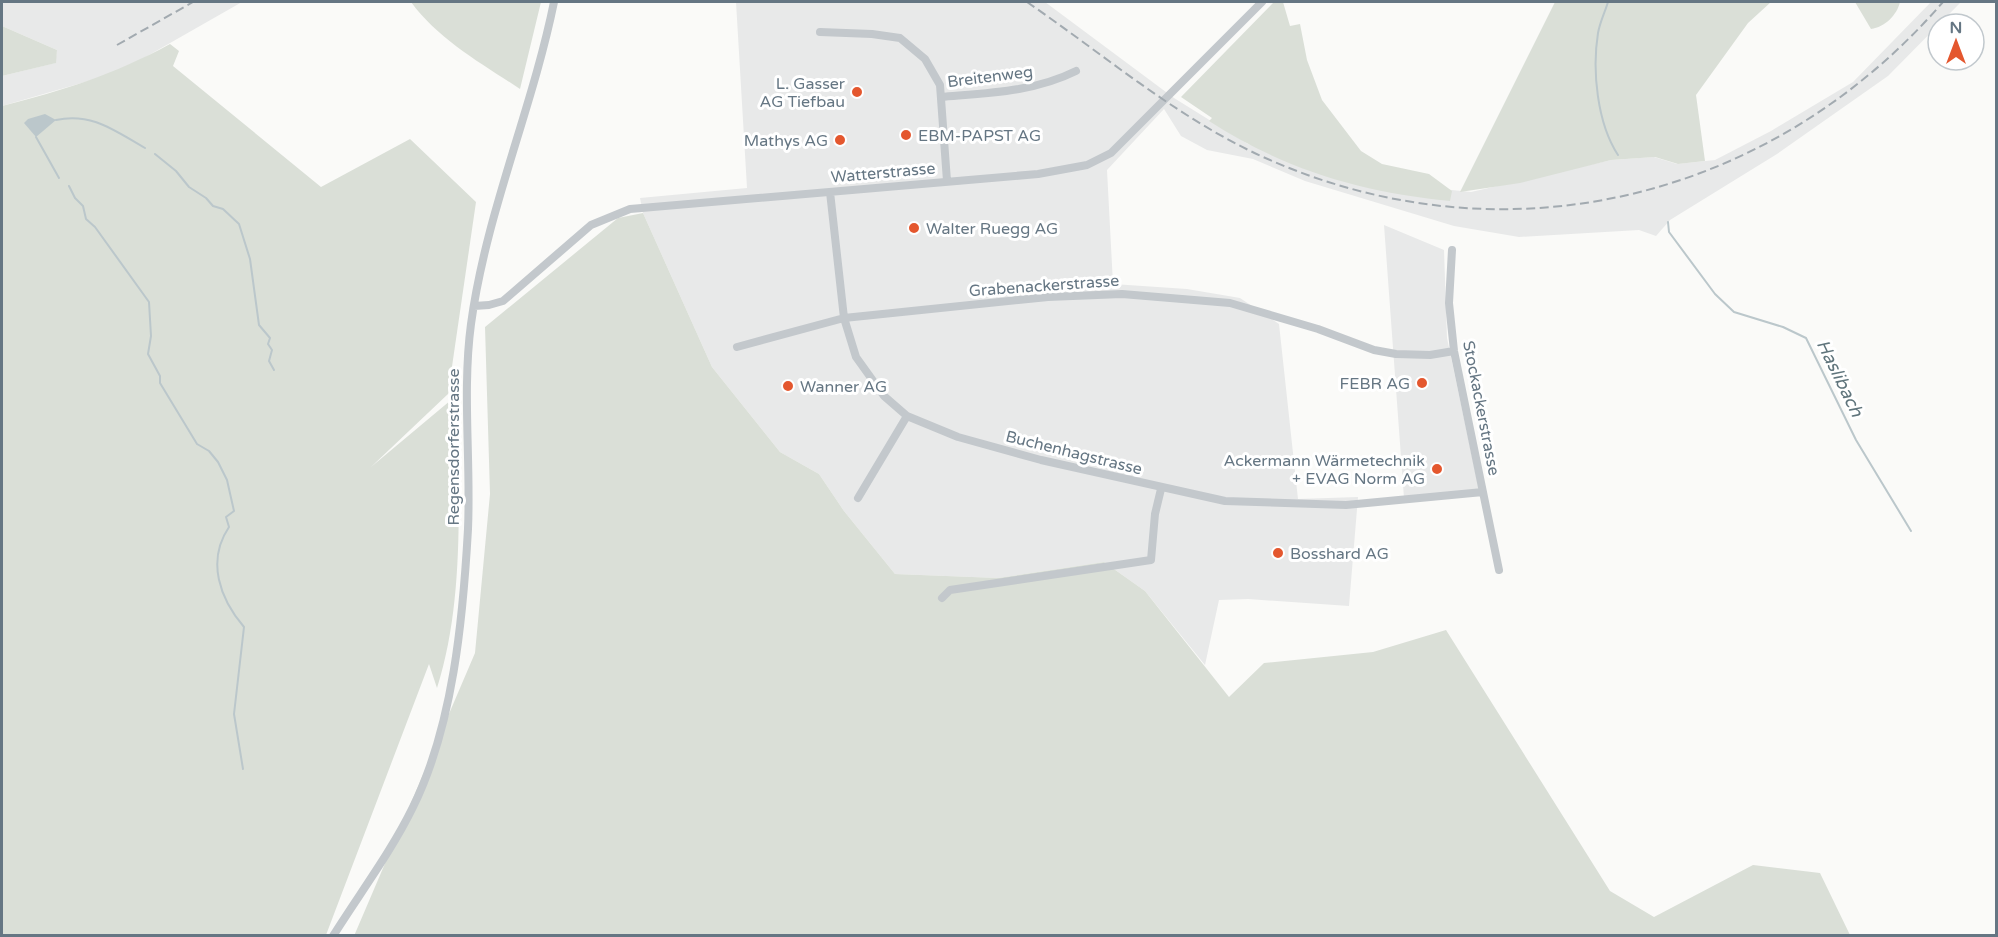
<svg xmlns="http://www.w3.org/2000/svg" width="1998" height="937" viewBox="0 0 1998 937" font-family="'Varela Round',sans-serif">
<rect width="100%" height="100%" fill="#fafaf8"/>
<path fill="#e8e9e9" d="M 2,2 L 242,2 L 128,67 L 99,78 L 2,106 L 2,76 L 55,63 L 57,50 L 2,26 Z
M 736,2 L 1045,2 L 1174,98 L 1248,144 L 1423,187 L 1471,192 L 1611,160 L 1654,157 L 1677,164 L 1715,160 L 1771,131 L 1853,82 L 1931,2 L 1961,2 L 1888,76 L 1777,154 L 1670,220 L 1656,236 L 1639,230 L 1519,237 L 1454,226 L 1305,181 L 1253,159 L 1207,150 L 1181,136 L 1164,109 L 1107,170 L 1113,284 L 1187,289 L 1240,298 L 1279,324 L 1298,499 L 1358,497 L 1349,606 L 1248,599 L 1219,600 L 1205,665 L 1145,591 L 1104,562 L 998,578 L 895,574 L 844,511 L 819,474 L 780,452 L 712,367 L 643,213 L 640,198 L 747,188 Z
M 1384,225 L 1444,250 L 1447,338 L 1479,490 L 1404,498 Z"/>
<path fill="#dadfd7" d="M 411,2 L 541,2 L 520,89 C 481,63 439,40 411,2 Z
M 1274,2 L 1283,2 L 1290,26 L 1300,24 L 1307,60 L 1322,100 L 1361,151 L 1382,164 L 1429,174 L 1452,191 L 1450,201 C 1361,192 1285,170 1209,121 L 1212,118 L 1181,97 Z
M 1555,2 L 1771,2 L 1748,23 L 1696,95 L 1705,161 L 1678,164 L 1655,157 L 1611,160 L 1520,183 L 1460,192 Z
M 1855,2 L 1900,2 C 1897,15 1885,27 1871,29 Z
M 2,26 L 57,50 L 56,63 L 2,76 Z
M 170,44 L 179,51 L 173,66 L 321,187 L 410,139 L 476,202 L 448,394 L 371,467 L 457,395 C 458,490 466,597 437,688 L 429,664 L 326,935 L 2,936 L 2,106 C 64,90 113,75 170,44 Z
M 643,213 L 712,367 L 780,452 L 819,474 L 844,511 L 895,574 L 998,578 L 1104,562 L 1145,591 L 1229,697 L 1264,663 L 1373,652 L 1446,630 L 1610,891 L 1654,917 L 1753,865 L 1820,873 L 1850,935 L 354,936 L 475,653 L 490,494 L 485,327 L 618,218 Z"/>
<path fill="#bbc7cb" d="M 45,114 L 56,120 L 36,137 L 24,123 L 28,119 Z"/>
<g fill="none" stroke-linecap="round" stroke-linejoin="round">
<path stroke="#bbc7cb" stroke-width="2" d="M 1608,2 C 1605,12 1600,22 1598,33 C 1592,70 1597,123 1618,155
M 56,120 C 91,112 115,131 145,148
M 36,137 L 59,178
M 155,154 L 176,171 L 189,187 L 206,198 L 213,206 L 223,209 L 239,224 L 250,259 L 259,325 L 270,338 L 268,344 L 272,350 L 269,361 L 274,370
M 69,186 L 75,198 L 83,206 L 86,219 L 95,227 L 149,302 L 151,336 L 148,354 L 160,376 L 160,383 L 197,444 L 209,451 L 218,462 L 227,480 L 234,511 L 226,517 L 229,527 C 206,561 220,599 244,627 L 234,714 L 243,769
M 1668,222 L 1669,232 L 1715,294 L 1734,312 L 1783,327 L 1806,338 L 1856,440 L 1911,531"/>
<path stroke="#c3c8cc" stroke-width="8" d="M 820,32 L 872,34 L 900,38 L 925,59 L 940,85 L 947,181
M 941,97 C 988,93 1034,92 1076,71
M 830,192 L 844,318 L 856,357 L 884,396 L 907,416 L 958,437 L 1041,460 L 1225,501 L 1346,505 L 1483,492
M 1452,250 L 1449,303 L 1454,351 L 1499,570
M 474,306 L 489,305 L 503,301 L 591,225 L 630,209 L 1038,174 L 1087,165 L 1111,153 L 1262,2
M 737,347 L 844,318 L 1048,297 L 1122,294 L 1230,303 L 1318,329 L 1374,350 L 1396,354 L 1430,355 L 1454,351
M 858,498 L 907,416
M 942,598 L 950,590 L 1151,560 L 1155,514 L 1161,489
M 333,936 C 360,893 391,852 413,807 C 453,726 463,619 468,529 C 471,461 462,391 471,324 C 486,213 532,110 554,2"/>
<path stroke="#a2aab0" stroke-width="2" stroke-dasharray="9 4.5" stroke-linecap="butt" d="M 1027,2 C 1103,54 1176,117 1261,156 C 1502,266 1771,201 1943,2
M 117,45 L 193,2"/>
</g>
<g fill="#e4572e" stroke="#fff" stroke-width="2">
<circle cx="857" cy="92" r="6"/>
<circle cx="906" cy="135" r="6"/>
<circle cx="840" cy="140" r="6"/>
<circle cx="914" cy="228" r="6"/>
<circle cx="1422" cy="383" r="6"/>
<circle cx="788" cy="386" r="6"/>
<circle cx="1437" cy="469" r="6"/>
<circle cx="1278" cy="553" r="6"/>
</g>
<g text-anchor="middle" stroke-width="6" stroke-linejoin="round" paint-order="stroke">
<g font-size="16" fill="#657683" stroke="#fff">
<text transform="translate(990 76) rotate(-7)" y="6">Breitenweg</text>
<text transform="translate(883 172) rotate(-5)" y="6">Watterstrasse</text>
<text transform="translate(1044 285) rotate(-4)" y="6">Grabenackerstrasse</text>
<text transform="translate(1482 408) rotate(79)" y="6">Stockackerstrasse</text>
<text transform="translate(453 447) rotate(-90)" y="6">Regensdorferstrasse</text>
<text transform="translate(1074 452) rotate(14)" y="6">Buchenhagstrasse</text>
</g>
<g font-size="16" fill="#657683" stroke="#fff" text-anchor="end">
<text x="845" y="89">L. Gasser<tspan x="845" dy="18">AG Tiefbau</tspan></text>
<text x="918" y="141" text-anchor="start">EBM-PAPST AG</text>
<text x="828" y="146">Mathys AG</text>
<text x="926" y="234" text-anchor="start">Walter Ruegg AG</text>
<text x="1410" y="389">FEBR AG</text>
<text x="800" y="392" text-anchor="start">Wanner AG</text>
<text x="1425" y="466">Ackermann Wärmetechnik<tspan x="1425" dy="18">+ EVAG Norm AG</tspan></text>
<text x="1290" y="559" text-anchor="start">Bosshard AG</text>
</g>
<g font-size="18" font-style="italic" fill="#60757c" stroke="#fff">
<text transform="translate(1840 378) rotate(64)" y="6">Haslibach</text>
</g>
</g>
<rect width="1998" height="937" fill="none" stroke="#657683" stroke-width="6"/>
<g transform="translate(1956 42)"><circle r="28" fill="#ffffff" stroke="#c1c8cd" stroke-width="1.5"/>
<path d="M0-4.5L10 22L0 15L-10 22Z" fill="#e4572e"/>
<text y="-9" font-size="16" font-weight="bold" text-anchor="middle" fill="#657683">N</text>
</g>
</svg>
